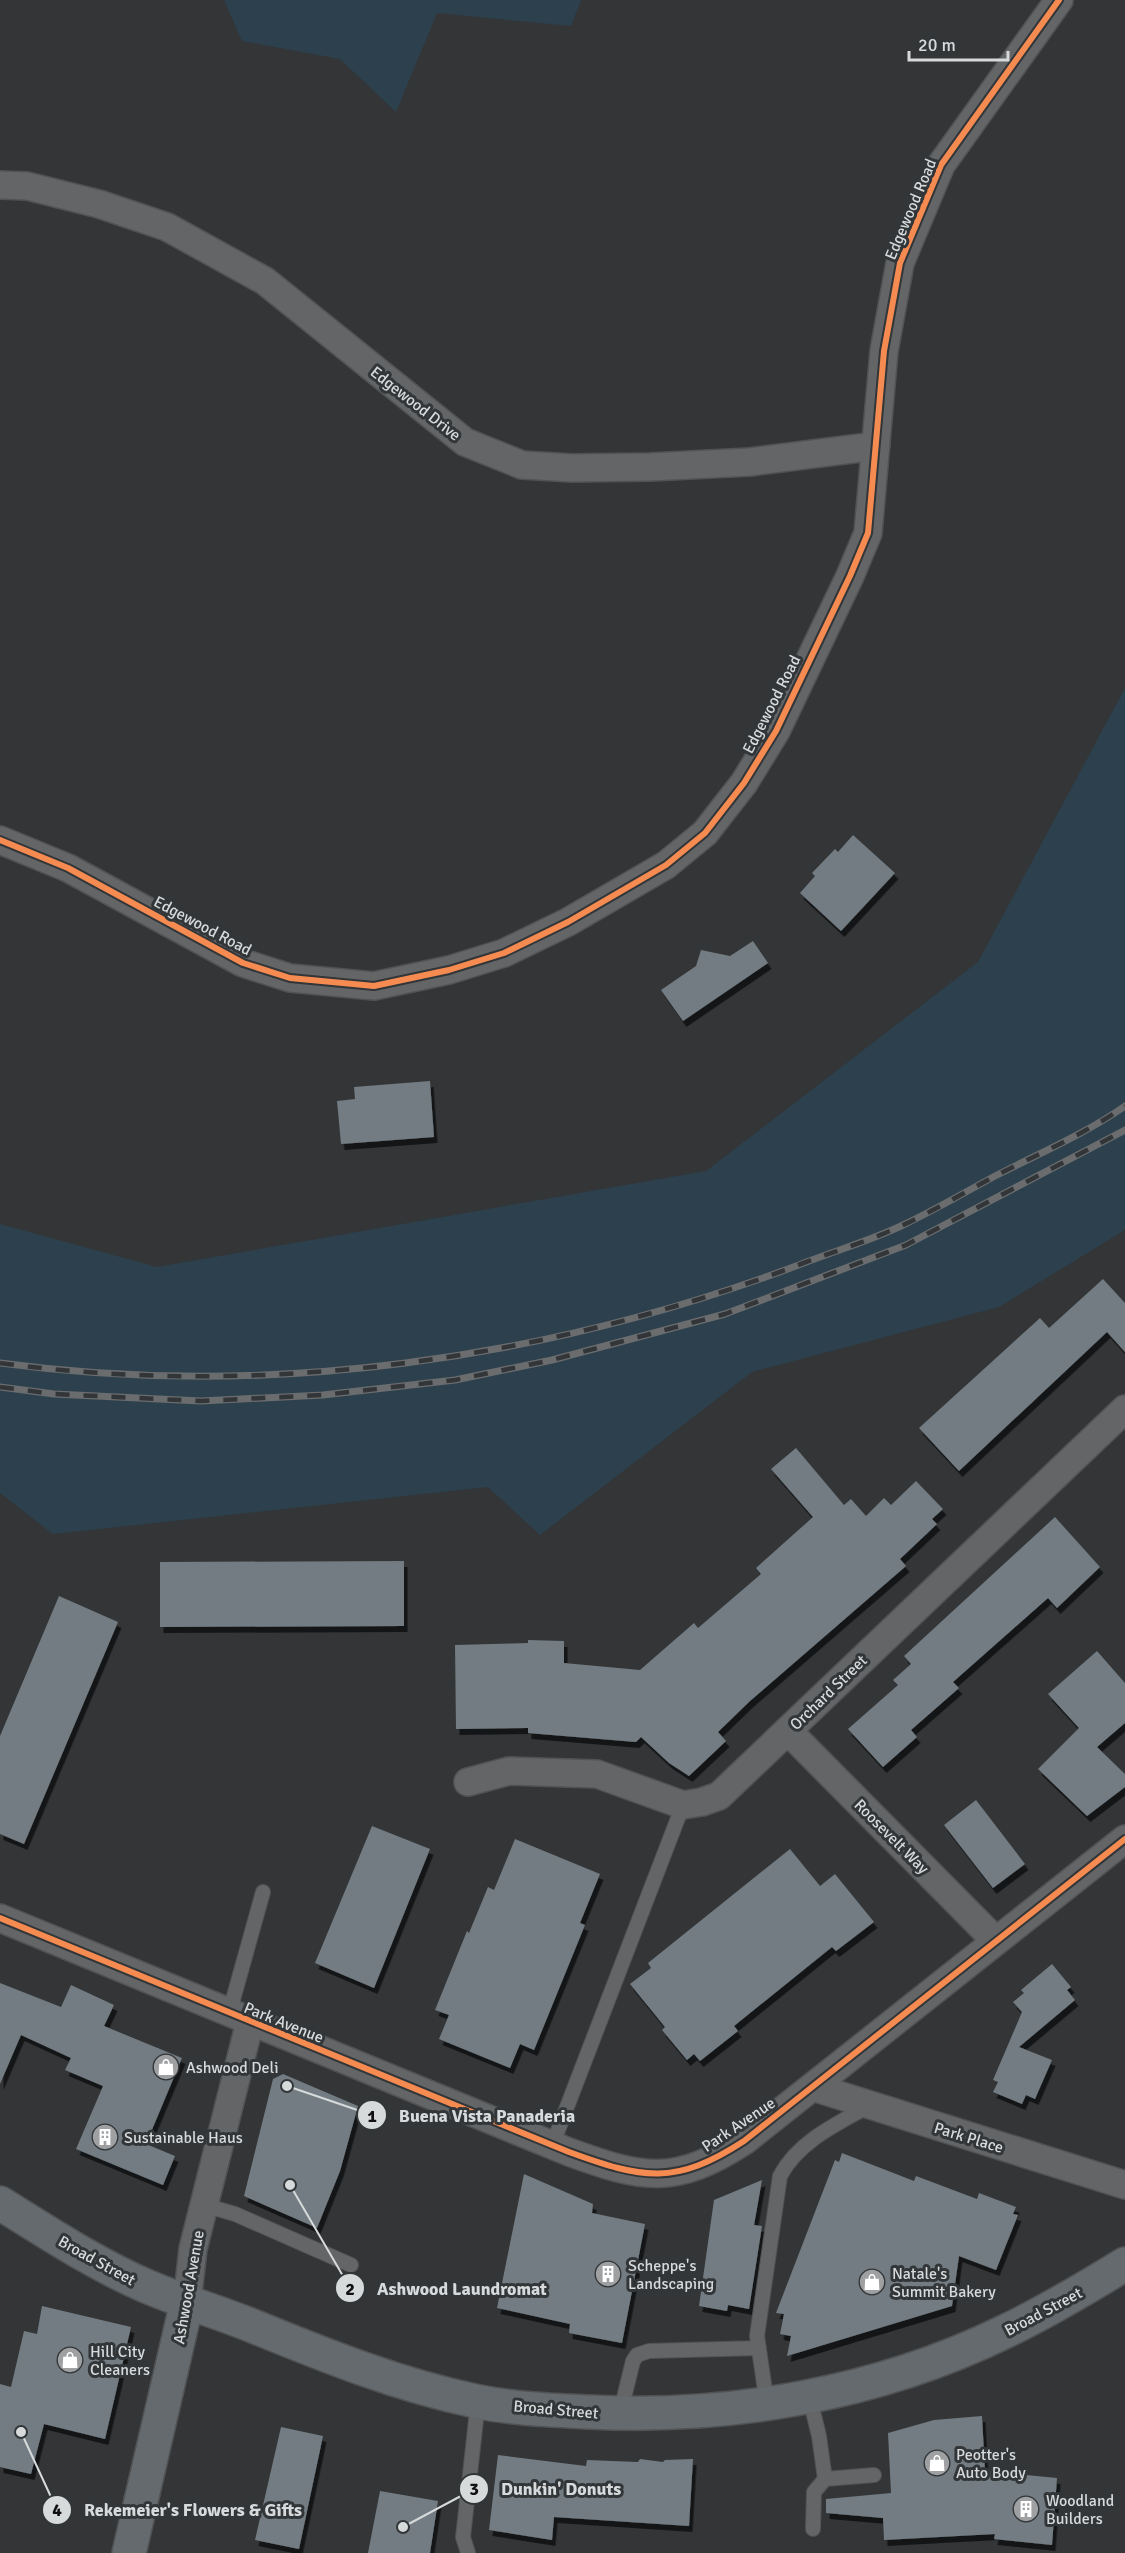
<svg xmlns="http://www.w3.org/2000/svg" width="1125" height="2553" viewBox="0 0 1125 2553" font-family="Signika,sans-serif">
<defs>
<filter id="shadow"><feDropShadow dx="3.5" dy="6" stdDeviation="0" flood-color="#0009"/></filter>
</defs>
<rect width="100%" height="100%" fill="#333537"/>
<path fill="#2c414d" d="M 224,0 L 581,0 L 571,26 L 437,13 L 396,112 L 340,59 L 242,41 Z
M 1125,688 L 1125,1230 L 999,1307 L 752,1372 L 540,1535 L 488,1487 L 53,1534 L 0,1493 L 0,1224 L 157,1267 L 706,1171 L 978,962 Z"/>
<path fill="#727c82" filter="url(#shadow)" d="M 853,835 L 895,873 L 841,931 L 800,893 L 815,876 L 812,873 L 835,849 L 838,852 Z
M 753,941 L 768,963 L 683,1021 L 661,990 L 696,966 L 701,950 L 730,956 Z
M 430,1081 L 434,1137 L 341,1144 L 337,1101 L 355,1099 L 354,1087 Z
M 1103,1279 L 1125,1303 L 1125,1352 L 1107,1332 L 959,1471 L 919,1428 L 1040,1318 L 1049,1328 Z
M 796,1448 L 844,1505 L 851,1499 L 866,1516 L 884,1498 L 891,1505 L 916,1481 L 943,1509 L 932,1519 L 937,1524 L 900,1559 L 906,1566 L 750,1701 L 718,1732 L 726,1741 L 689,1776 L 669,1763 L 641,1737 L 636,1742 L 528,1733 L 528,1728 L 456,1729 L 455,1645 L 528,1643 L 528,1640 L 564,1641 L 564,1663 L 640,1670 L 694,1623 L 698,1628 L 761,1574 L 756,1568 L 813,1517 L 771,1469 Z
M 1055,1517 L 1100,1567 L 1057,1608 L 1048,1598 L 953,1682 L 959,1688 L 911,1730 L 917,1737 L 883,1767 L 848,1729 L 898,1685 L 893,1680 L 911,1664 L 904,1656 Z
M 404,1561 L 404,1626 L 160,1627 L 160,1562 Z
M 59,1596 L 118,1622 L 24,1844 L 0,1834 L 0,1736 Z
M 1097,1651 L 1125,1683 L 1125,1723 L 1097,1747 L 1125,1774 L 1125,1787 L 1087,1816 L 1038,1769 L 1079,1728 L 1048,1694 Z
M 976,1800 L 1025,1864 L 993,1888 L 944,1825 Z
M 372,1826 L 430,1849 L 374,1988 L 315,1963 Z
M 515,1839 L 600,1874 L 580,1923 L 585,1925 L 534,2050 L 520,2044 L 510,2068 L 439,2039 L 449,2015 L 435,2010 L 467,1931 L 469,1933 L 488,1887 L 494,1890 Z
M 790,1849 L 820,1886 L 835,1874 L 874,1922 L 836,1951 L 832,1947 L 734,2026 L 738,2031 L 700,2061 L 694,2054 L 687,2060 L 662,2030 L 665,2027 L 630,1984 L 651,1968 L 648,1963 Z
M 1052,1964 L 1071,1987 L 1067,1990 L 1075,2000 L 1019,2047 L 1052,2060 L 1035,2099 L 1026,2095 L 1022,2104 L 993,2092 L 998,2082 L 993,2080 L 1022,2012 L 1013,2002 L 1024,1993 L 1021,1990 Z
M 0,1983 L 61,2007 L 71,1985 L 114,2005 L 104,2026 L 182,2058 L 146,2144 L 175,2156 L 163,2185 L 76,2149 L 103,2086 L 65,2070 L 71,2058 L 21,2035 L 0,2084 Z
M 283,2074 L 358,2106 L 340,2171 L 317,2228 L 244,2196 L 273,2079 Z
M 842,2153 L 914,2181 L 916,2176 L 977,2199 L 979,2193 L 1016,2207 L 1013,2214 L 1018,2215 L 996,2270 L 959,2256 L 952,2306 L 787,2356 L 791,2336 L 780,2334 L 784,2314 L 776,2313 L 835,2160 L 839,2162 Z
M 524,2174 L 593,2204 L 592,2213 L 645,2224 L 622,2343 L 569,2333 L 570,2324 L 497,2308 Z
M 762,2180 L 754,2225 L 762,2226 L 749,2309 L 728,2305 L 727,2311 L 699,2306 L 714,2200 Z
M 42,2306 L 131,2327 L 105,2439 L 44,2424 L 31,2474 L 0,2467 L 0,2384 L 11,2387 L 24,2331 L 37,2334 Z
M 982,2416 L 985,2471 L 1057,2478 L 1052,2545 L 994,2539 L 995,2534 L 884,2540 L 883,2518 L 826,2513 L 826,2499 L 891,2493 L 888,2433 L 934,2420 Z
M 281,2427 L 323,2436 L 299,2549 L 255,2540 Z
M 498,2455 L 586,2466 L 587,2460 L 638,2462 L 640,2459 L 663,2462 L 665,2460 L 693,2459 L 689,2526 L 554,2517 L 552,2540 L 489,2530 Z
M 380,2491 L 438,2501 L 430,2553 L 368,2553 Z"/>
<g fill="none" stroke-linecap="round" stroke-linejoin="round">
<g stroke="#505254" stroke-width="16">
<path id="lane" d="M 229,2014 L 263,1892
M 552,2146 L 683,1805
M 204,2205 L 235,2214 L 351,2265
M 809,2395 L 819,2436 L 825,2479 L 814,2492 L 813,2529
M 767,2404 L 757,2336 L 780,2176 C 798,2142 836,2124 869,2106
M 620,2414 L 633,2361 L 637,2355 L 649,2351 L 759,2348
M 825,2479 L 874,2475
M 468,2553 L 463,2537 L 478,2402"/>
</g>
<g stroke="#505254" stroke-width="30">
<path id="street" d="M 0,185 L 27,186 L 99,204 L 167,227 L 265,281 L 465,442 L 522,465 L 572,468 L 650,467 L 750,462 L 876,446
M 0,840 L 68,868 L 243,963 L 290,978 L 374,986 L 449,970 L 504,953 L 568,922 L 666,865 L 705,833 L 744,783 L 776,731 L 850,576 L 868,533 L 884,351 L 900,263 L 941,165 L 1059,0
M 788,1731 L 996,1941
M 468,1782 L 509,1771 L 597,1774 L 683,1805 L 702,1802 L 719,1796 L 1125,1409
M 0,1918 L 569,2152 C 643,2179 675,2186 744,2141 L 1125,1839
M 813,2087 L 1125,2185
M 187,2302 L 193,2249 L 250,2022"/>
</g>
<g stroke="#505254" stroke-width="36">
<path id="secondary" d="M 0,2203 C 47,2232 95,2264 146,2286 C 181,2301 218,2312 253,2326 C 326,2356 399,2385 475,2401 C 512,2409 552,2410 589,2412 C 730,2419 877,2394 1004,2332 C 1046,2312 1086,2288 1125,2264
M 129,2553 L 187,2302"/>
</g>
<use href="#lane" stroke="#636567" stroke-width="14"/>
<use href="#street" stroke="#636567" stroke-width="27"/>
<use href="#secondary" stroke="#646a6d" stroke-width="33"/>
<g stroke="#6b6c6e" stroke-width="7">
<path id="rail" d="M 0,1363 C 267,1399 544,1360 796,1266 C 831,1252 867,1242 901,1226 C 933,1211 964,1193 995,1176 C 1038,1154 1085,1134 1125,1106
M 0,1387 L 54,1394 L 201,1401 L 323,1395 L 455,1380 L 552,1360 L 725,1314 L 906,1245 L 1125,1130"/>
</g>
<use href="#rail" stroke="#323638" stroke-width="4.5" stroke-dasharray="14" stroke-linecap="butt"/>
<g stroke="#323638" stroke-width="10">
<path id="cycleway" d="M 0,840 L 68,868 L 243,963 L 290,978 L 374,986 L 449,970 L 504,953 L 568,922 L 666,865 L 705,833 L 744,783 L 776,731 L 850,576 L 868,533 L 884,351 L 900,263 L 941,165 L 1059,0
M 0,1918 L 569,2152 C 643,2179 675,2186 744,2141 L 1125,1839"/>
</g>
<use href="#cycleway" stroke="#f68b52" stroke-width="6"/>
</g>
<defs>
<g id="shop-disc" transform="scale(1.35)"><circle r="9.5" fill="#9ea0a2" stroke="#323638"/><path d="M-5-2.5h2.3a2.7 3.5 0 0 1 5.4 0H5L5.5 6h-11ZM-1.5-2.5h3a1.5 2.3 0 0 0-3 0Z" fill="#fff"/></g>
<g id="building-disc" transform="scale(1.35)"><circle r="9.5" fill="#9ea0a2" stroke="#323638"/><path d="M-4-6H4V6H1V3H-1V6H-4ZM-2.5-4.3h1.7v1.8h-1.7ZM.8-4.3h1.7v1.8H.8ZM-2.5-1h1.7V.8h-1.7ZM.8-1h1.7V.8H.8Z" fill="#fff"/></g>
</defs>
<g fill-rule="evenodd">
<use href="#shop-disc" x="166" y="2067"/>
<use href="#building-disc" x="105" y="2137"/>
<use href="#building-disc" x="608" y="2274"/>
<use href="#shop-disc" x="872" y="2282"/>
<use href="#shop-disc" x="70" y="2360"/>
<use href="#shop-disc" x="937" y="2463"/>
<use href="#building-disc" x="1026" y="2509"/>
</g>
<g text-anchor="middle" stroke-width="6" stroke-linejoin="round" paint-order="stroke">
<g font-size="16" fill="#d7dadb" stroke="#323638">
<text transform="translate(910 209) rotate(-67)" y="6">Edgewood Road</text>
<text transform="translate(416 403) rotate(38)" y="6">Edgewood Drive</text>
<text transform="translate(771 704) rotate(-63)" y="6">Edgewood Road</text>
<text transform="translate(203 925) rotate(28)" y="6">Edgewood Road</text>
<text transform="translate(828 1692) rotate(-44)" y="6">Orchard Street</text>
<text transform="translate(892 1836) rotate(45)" y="6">Roosevelt Way</text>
<text transform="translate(284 2022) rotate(22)" y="6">Park Avenue</text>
<text transform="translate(738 2124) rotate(-34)" y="6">Park Avenue</text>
<text transform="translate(969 2137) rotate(17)" y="6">Park Place</text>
<text transform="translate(97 2260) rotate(29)" y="6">Broad Street</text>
<text transform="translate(188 2287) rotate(-80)" y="6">Ashwood Avenue</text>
<text transform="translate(1043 2311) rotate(-28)" y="6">Broad Street</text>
<text transform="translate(556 2409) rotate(5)" y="6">Broad Street</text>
</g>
<g font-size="16" fill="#d7dadb" stroke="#323638" text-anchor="start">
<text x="186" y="2073">Ashwood Deli</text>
<text x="124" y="2143">Sustainable Haus</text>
<text x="628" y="2271">Scheppe's<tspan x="628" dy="18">Landscaping</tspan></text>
<text x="892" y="2279">Natale's<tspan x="892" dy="18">Summit Bakery</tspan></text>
<text x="90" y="2357">Hill City<tspan x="90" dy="18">Cleaners</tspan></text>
<text x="956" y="2460">Peotter's<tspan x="956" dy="18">Auto Body</tspan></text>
<text x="1046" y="2506">Woodland<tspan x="1046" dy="18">Builders</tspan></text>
</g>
</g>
<path fill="none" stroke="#d7dadb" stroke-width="2" d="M287 2086L372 2115M290 2185L350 2288M403 2527L474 2489M21 2432L57 2510"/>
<g fill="#d7dadb" stroke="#323638" stroke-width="2">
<circle cx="287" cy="2086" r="6"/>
<circle cx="290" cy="2185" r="6"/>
<circle cx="403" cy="2527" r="6"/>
<circle cx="21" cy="2432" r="6"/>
<circle cx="372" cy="2115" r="15"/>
<circle cx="350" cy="2288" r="15"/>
<circle cx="474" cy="2489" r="15"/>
<circle cx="57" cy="2510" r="15"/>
</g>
<g font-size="18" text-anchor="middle" font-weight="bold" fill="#111">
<text x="372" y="2122">1</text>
<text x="350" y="2295">2</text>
<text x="474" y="2495">3</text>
<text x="57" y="2516">4</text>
</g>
<g font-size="18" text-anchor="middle" font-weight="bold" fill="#d7dadb" stroke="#323638" stroke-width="6" stroke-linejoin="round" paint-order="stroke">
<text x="487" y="2122">Buena Vista Panaderia</text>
<text x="462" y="2295">Ashwood Laundromat</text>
<text x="561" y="2495">Dunkin' Donuts</text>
<text x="193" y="2516">Rekemeier's Flowers &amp; Gifts</text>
</g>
<path d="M909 51v9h99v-9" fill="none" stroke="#d7dadb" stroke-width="3"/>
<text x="918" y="51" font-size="18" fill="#d7dadb" stroke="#323638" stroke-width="4.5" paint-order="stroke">20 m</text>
</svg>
